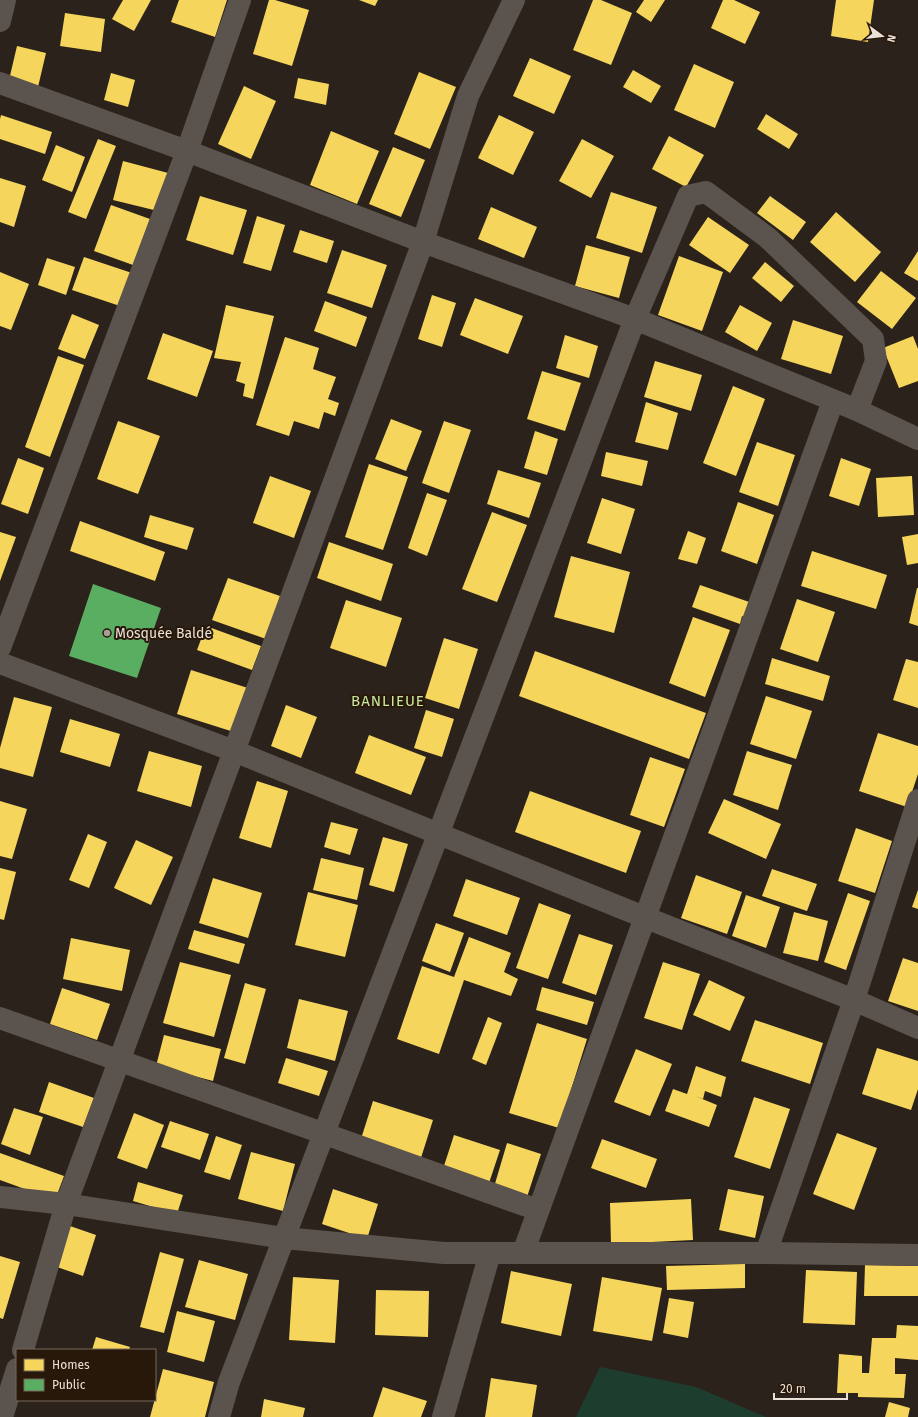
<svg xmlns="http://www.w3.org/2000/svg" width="918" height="1417" viewBox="0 0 918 1417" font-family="'Fira Sans',sans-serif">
<rect width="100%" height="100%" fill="#2b231b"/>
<path fill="#1d3e2e" d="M 600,1367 L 696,1387 L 766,1417 L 576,1417 Z"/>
<path fill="#f6d55c" d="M 123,0 L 151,0 L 134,31 L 112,19 Z
M 179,0 L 227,0 L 215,37 L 171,22 Z
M 269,0 L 275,0 L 309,10 L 292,66 L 253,54 Z
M 359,0 L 378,0 L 375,6 Z
M 593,0 L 601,0 L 632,13 L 611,65 L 573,50 Z
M 644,0 L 665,0 L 651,22 L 636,12 Z
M 723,0 L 734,0 L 760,12 L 745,44 L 711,28 Z
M 836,0 L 874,0 L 868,42 L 831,36 Z
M 65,13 L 105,19 L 101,52 L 60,46 Z
M 17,46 L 46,53 L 38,87 L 9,80 Z
M 530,58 L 571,76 L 554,114 L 513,96 Z
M 694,64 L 734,82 L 715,128 L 674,110 Z
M 633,70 L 661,86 L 651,103 L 623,87 Z
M 419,72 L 456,87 L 430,149 L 394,134 Z
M 111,73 L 135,80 L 128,107 L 104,100 Z
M 298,78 L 329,84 L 326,105 L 294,98 Z
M 244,86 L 276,101 L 251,159 L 218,144 Z
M 766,114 L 798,134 L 789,149 L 757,129 Z
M 1,115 L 52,132 L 45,154 L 0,139 L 0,119 Z
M 499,115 L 534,132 L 513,175 L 478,158 Z
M 331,131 L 379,151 L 357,204 L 310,185 Z
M 669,136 L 704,155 L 686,187 L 652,169 Z
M 98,139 L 116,146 L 86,219 L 68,212 Z
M 582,139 L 614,156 L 591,198 L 559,181 Z
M 56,145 L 85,157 L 72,192 L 42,180 Z
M 393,147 L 425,160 L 401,217 L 369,204 Z
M 123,161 L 172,174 L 162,212 L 113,200 Z
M 0,178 L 26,186 L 14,227 L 0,222 Z
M 611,192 L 657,207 L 642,253 L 596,238 Z
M 200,196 L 247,210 L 233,255 L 186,240 Z
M 770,196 L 806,222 L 793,240 L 757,213 Z
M 111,205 L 150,219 L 133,265 L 94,251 Z
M 491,207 L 537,227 L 524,258 L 478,239 Z
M 836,212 L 881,252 L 855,282 L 810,242 Z
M 257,216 L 285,225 L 271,271 L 243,263 Z
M 708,217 L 749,245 L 730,273 L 689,245 Z
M 300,230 L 334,241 L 327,263 L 293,252 Z
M 586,245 L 630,257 L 619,298 L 575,286 Z
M 342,250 L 387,265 L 372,308 L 327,293 Z
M 918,251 L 918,281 L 904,273 Z
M 679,256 L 723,272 L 702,331 L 658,315 Z
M 84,257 L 132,273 L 120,306 L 72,290 Z
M 47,258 L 75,267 L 66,295 L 38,285 Z
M 765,262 L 794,286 L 781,302 L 752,278 Z
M 881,271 L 916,298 L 892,329 L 857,302 Z
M 0,272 L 29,284 L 11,330 L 0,326 Z
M 432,295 L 456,303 L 442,347 L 418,339 Z
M 475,298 L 523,316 L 508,354 L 460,335 Z
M 325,301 L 367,317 L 356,347 L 314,331 Z
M 226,305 L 274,316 L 253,399 L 243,396 L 245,384 L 236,381 L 241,362 L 214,358 Z
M 740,305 L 772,323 L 757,351 L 725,332 Z
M 72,314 L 99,325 L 85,359 L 58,349 Z
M 793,320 L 843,336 L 831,374 L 781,359 Z
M 163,333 L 213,351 L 197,397 L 147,379 Z
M 565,335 L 598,346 L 589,378 L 556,368 Z
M 913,336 L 918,349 L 918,381 L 899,388 L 883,348 Z
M 285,337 L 319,348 L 313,369 L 336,377 L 328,399 L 339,403 L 335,416 L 324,412 L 319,429 L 294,421 L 289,436 L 256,425 Z
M 58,356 L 84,365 L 50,457 L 25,447 Z
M 655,361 L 702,375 L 691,411 L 644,397 Z
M 542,371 L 581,383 L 565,431 L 527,419 Z
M 733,386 L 765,399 L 736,476 L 703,463 Z
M 646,402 L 678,413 L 668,450 L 635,442 Z
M 391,419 L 422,431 L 406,471 L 375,459 Z
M 118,421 L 160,436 L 138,494 L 97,479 Z
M 444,421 L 471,430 L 449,493 L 422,483 Z
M 535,431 L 558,439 L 547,475 L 524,468 Z
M 757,442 L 795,455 L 778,506 L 739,492 Z
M 606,452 L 648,461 L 642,486 L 601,476 Z
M 18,458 L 44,468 L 28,514 L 1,504 Z
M 841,458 L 871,469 L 859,506 L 829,496 Z
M 369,464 L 408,477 L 383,550 L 345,537 Z
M 498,470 L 541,483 L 529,518 L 487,504 Z
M 270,476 L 311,491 L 294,538 L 253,523 Z
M 912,476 L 914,515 L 878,517 L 876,478 Z
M 427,493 L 447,500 L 427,556 L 408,548 Z
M 602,498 L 635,509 L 621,554 L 587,543 Z
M 738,502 L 774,515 L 757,564 L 721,551 Z
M 492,512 L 527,525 L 497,602 L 462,589 Z
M 150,515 L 194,528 L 187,550 L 144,537 Z
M 80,521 L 165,552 L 155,581 L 70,551 Z
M 688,531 L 706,538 L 697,564 L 678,559 Z
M 0,532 L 16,537 L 0,581 Z
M 918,534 L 918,563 L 907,565 L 902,537 Z
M 329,542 L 393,564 L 381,601 L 317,578 Z
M 812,551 L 887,575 L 876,609 L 801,586 Z
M 571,556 L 630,572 L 614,633 L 554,617 Z
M 228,578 L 280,596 L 266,639 L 212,620 Z
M 700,585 L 755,604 L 750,620 L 742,616 L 740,624 L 692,607 Z
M 917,588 L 918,588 L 918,626 L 909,623 Z
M 797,599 L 835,612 L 818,662 L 780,649 Z
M 346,600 L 402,618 L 386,667 L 330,648 Z
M 693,617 L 730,630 L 705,697 L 669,683 Z
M 206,626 L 261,646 L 252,670 L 197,650 Z
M 444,638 L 478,649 L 459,709 L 425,698 Z
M 535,651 L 706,713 L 689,759 L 519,696 Z
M 772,658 L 830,676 L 823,701 L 765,684 Z
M 906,659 L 918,662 L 918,708 L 893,700 Z
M 191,670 L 251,689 L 237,733 L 177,714 Z
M 766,696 L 812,711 L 796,759 L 750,744 Z
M 14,697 L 52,707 L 33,777 L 0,768 L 0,748 Z
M 286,705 L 317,717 L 301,758 L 271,746 Z
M 426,710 L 454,719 L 442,757 L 414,748 Z
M 70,719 L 120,734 L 110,767 L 60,752 Z
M 878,733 L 918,746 L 918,774 L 907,807 L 859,791 Z
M 369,735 L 426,757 L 411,795 L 355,773 Z
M 149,751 L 202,766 L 191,807 L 137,791 Z
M 747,751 L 792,765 L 778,810 L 733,795 Z
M 650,757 L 685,769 L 664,827 L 630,815 Z
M 257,781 L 288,791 L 271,848 L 239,838 Z
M 530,791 L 641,831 L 626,873 L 515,832 Z
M 724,799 L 781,824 L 766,859 L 708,833 Z
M 0,801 L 27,809 L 12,859 L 0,856 Z
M 331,822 L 358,829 L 350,855 L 324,847 Z
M 856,828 L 892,841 L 875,893 L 838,881 Z
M 88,834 L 107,842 L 89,888 L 69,880 Z
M 383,837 L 408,844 L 394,892 L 369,885 Z
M 136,840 L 173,857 L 151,905 L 114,888 Z
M 321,858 L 364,868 L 357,900 L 313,890 Z
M 0,868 L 16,872 L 4,920 L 0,919 Z
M 772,869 L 817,884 L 807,911 L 762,896 Z
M 696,875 L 742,892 L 727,934 L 681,918 Z
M 213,878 L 262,893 L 248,938 L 199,923 Z
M 466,879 L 520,898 L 507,935 L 453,916 Z
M 918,890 L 918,909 L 912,907 Z
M 308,892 L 358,905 L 345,957 L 295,945 Z
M 848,893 L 870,901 L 846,970 L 824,962 Z
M 746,895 L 780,907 L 766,948 L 732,936 Z
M 539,903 L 571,915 L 548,979 L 516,968 Z
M 794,912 L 828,921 L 818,961 L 783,953 Z
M 436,923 L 464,933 L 450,972 L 422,961 Z
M 194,930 L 245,944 L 239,964 L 188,949 Z
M 579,934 L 613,945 L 596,995 L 562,983 Z
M 469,937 L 511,953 L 504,972 L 518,979 L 511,996 L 464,980 L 439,1054 L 397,1039 L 422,966 L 454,977 Z
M 71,938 L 130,950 L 122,991 L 63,979 Z
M 903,958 L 918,963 L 918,1011 L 888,1001 Z
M 180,962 L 231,975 L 214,1037 L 163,1023 Z
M 663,962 L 700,974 L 682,1030 L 644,1018 Z
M 709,980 L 745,997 L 730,1031 L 693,1015 Z
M 245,983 L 266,989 L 245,1064 L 224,1058 Z
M 542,987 L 594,1002 L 587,1025 L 536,1010 Z
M 62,988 L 110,1004 L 97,1040 L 50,1024 Z
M 299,999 L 348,1011 L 335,1061 L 287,1048 Z
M 488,1017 L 502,1023 L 486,1065 L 472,1059 Z
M 755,1020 L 823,1043 L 810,1084 L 741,1061 Z
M 537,1023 L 587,1039 L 559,1128 L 509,1113 Z
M 164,1035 L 221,1049 L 213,1081 L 156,1066 Z
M 877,1048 L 918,1061 L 918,1089 L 911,1110 L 862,1094 Z
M 636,1049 L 672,1064 L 650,1116 L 614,1102 Z
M 286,1058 L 328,1071 L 319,1096 L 278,1083 Z
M 696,1066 L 726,1077 L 721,1097 L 705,1091 L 703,1099 L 695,1096 L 717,1105 L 709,1127 L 665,1111 L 673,1089 L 687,1094 Z
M 49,1082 L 94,1098 L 83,1127 L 39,1112 Z
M 754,1097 L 790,1109 L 770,1169 L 734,1157 Z
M 373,1101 L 433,1120 L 420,1161 L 360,1142 Z
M 14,1108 L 43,1117 L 30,1155 L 1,1144 Z
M 134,1113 L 164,1125 L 147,1169 L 117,1158 Z
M 170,1121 L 209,1134 L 200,1160 L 161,1147 Z
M 837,1133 L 877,1148 L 854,1210 L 813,1194 Z
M 454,1135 L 500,1150 L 489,1183 L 443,1169 Z
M 216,1136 L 242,1145 L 230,1180 L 204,1172 Z
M 602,1139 L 657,1159 L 646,1188 L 591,1168 Z
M 507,1143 L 541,1154 L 527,1197 L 494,1187 Z
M 251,1152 L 295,1164 L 283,1211 L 238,1199 Z
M 0,1153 L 64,1176 L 55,1200 L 0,1180 Z
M 138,1182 L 183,1195 L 177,1214 L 133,1201 Z
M 333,1189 L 378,1204 L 367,1239 L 322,1224 Z
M 728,1189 L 764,1196 L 755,1238 L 719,1230 Z
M 691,1199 L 693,1240 L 611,1244 L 610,1203 Z
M 70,1226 L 96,1235 L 83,1276 L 57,1267 Z
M 160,1252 L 184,1259 L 164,1333 L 140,1327 Z
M 0,1256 L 20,1262 L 3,1319 L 0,1318 Z
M 199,1260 L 248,1274 L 235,1320 L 185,1307 Z
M 745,1264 L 745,1288 L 667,1290 L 666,1266 Z
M 865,1265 L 918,1266 L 918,1296 L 864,1296 Z
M 806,1270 L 857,1272 L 855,1325 L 803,1323 Z
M 511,1271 L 572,1284 L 561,1336 L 501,1323 Z
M 293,1277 L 339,1280 L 335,1343 L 289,1340 Z
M 602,1277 L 662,1288 L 652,1341 L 593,1331 Z
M 376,1290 L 429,1291 L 428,1337 L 375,1335 Z
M 669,1298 L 694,1302 L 688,1338 L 663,1333 Z
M 177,1311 L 215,1321 L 204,1362 L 167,1352 Z
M 897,1325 L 918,1326 L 918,1360 L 895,1358 L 895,1374 L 906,1374 L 904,1398 L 858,1397 L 858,1393 L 837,1393 L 839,1354 L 862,1356 L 862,1373 L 869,1373 L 872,1338 L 896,1338 Z
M 96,1337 L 130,1347 L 129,1350 L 92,1350 Z
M 163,1369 L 214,1382 L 205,1417 L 150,1417 Z
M 491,1378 L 537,1385 L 532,1417 L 485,1417 Z
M 383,1387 L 427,1401 L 421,1417 L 373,1417 Z
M 264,1399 L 305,1408 L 303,1417 L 261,1417 Z
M 889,1402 L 910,1408 L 908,1417 L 885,1417 Z"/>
<path fill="#5aae61" d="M 93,584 L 161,608 L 137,678 L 69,656 Z"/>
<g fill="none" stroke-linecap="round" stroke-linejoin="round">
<path stroke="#5b534d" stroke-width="22" d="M 0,21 L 5,0
M 0,83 L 187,151 L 423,242 L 635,319 L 857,410 L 918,439
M 0,648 L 187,151 L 240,0
M 0,663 L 234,751 L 644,917 L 854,1000 L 918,1028
M 0,1018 L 538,1210
M 0,1197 L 66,1204 L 284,1238 L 444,1253 L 766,1253 L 918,1255
M 523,1253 L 833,401
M 766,1253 L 854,1000 L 918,800
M 23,1350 L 66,1204 L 423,242 L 468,96 L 514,0
M 2,1417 L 17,1369
M 219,1417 L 229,1382 L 635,319 L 688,196 L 706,192 L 768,238 L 873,339 L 876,361 L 857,410
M 443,1417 L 490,1253"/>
</g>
<circle fill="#a89e95" stroke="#28180a" stroke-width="1.5" cx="107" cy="633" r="4"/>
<g text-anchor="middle" stroke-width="4" stroke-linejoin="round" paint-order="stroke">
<g font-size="14" fill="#ebe0d7" stroke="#28180a" text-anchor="start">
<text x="115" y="638">Mosquée Baldé</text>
</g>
<g font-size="15" letter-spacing="1" fill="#c7e69e" stroke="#28180a">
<text x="388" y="706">BANLIEUE</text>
</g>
</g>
<rect x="16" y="1349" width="140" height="52" fill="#28180a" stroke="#76685c"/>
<rect x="24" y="1359" width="20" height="12" fill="#f6d55c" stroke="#76685c"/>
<text x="52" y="1369" font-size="12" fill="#ebe0d7">Homes</text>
<rect x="24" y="1379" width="20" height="12" fill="#5aae61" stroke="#76685c"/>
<text x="52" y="1389" font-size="12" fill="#ebe0d7">Public</text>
<g transform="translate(882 36) rotate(105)" stroke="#28180a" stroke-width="3" paint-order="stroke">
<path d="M0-3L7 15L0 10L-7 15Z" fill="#ebe0d7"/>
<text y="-6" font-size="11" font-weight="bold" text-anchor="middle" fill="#ebe0d7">N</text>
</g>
<path d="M774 1393v6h73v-6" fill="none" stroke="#ebe0d7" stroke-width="2"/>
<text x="780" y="1393" font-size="12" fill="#ebe0d7" stroke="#28180a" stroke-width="3" paint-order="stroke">20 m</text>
</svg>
